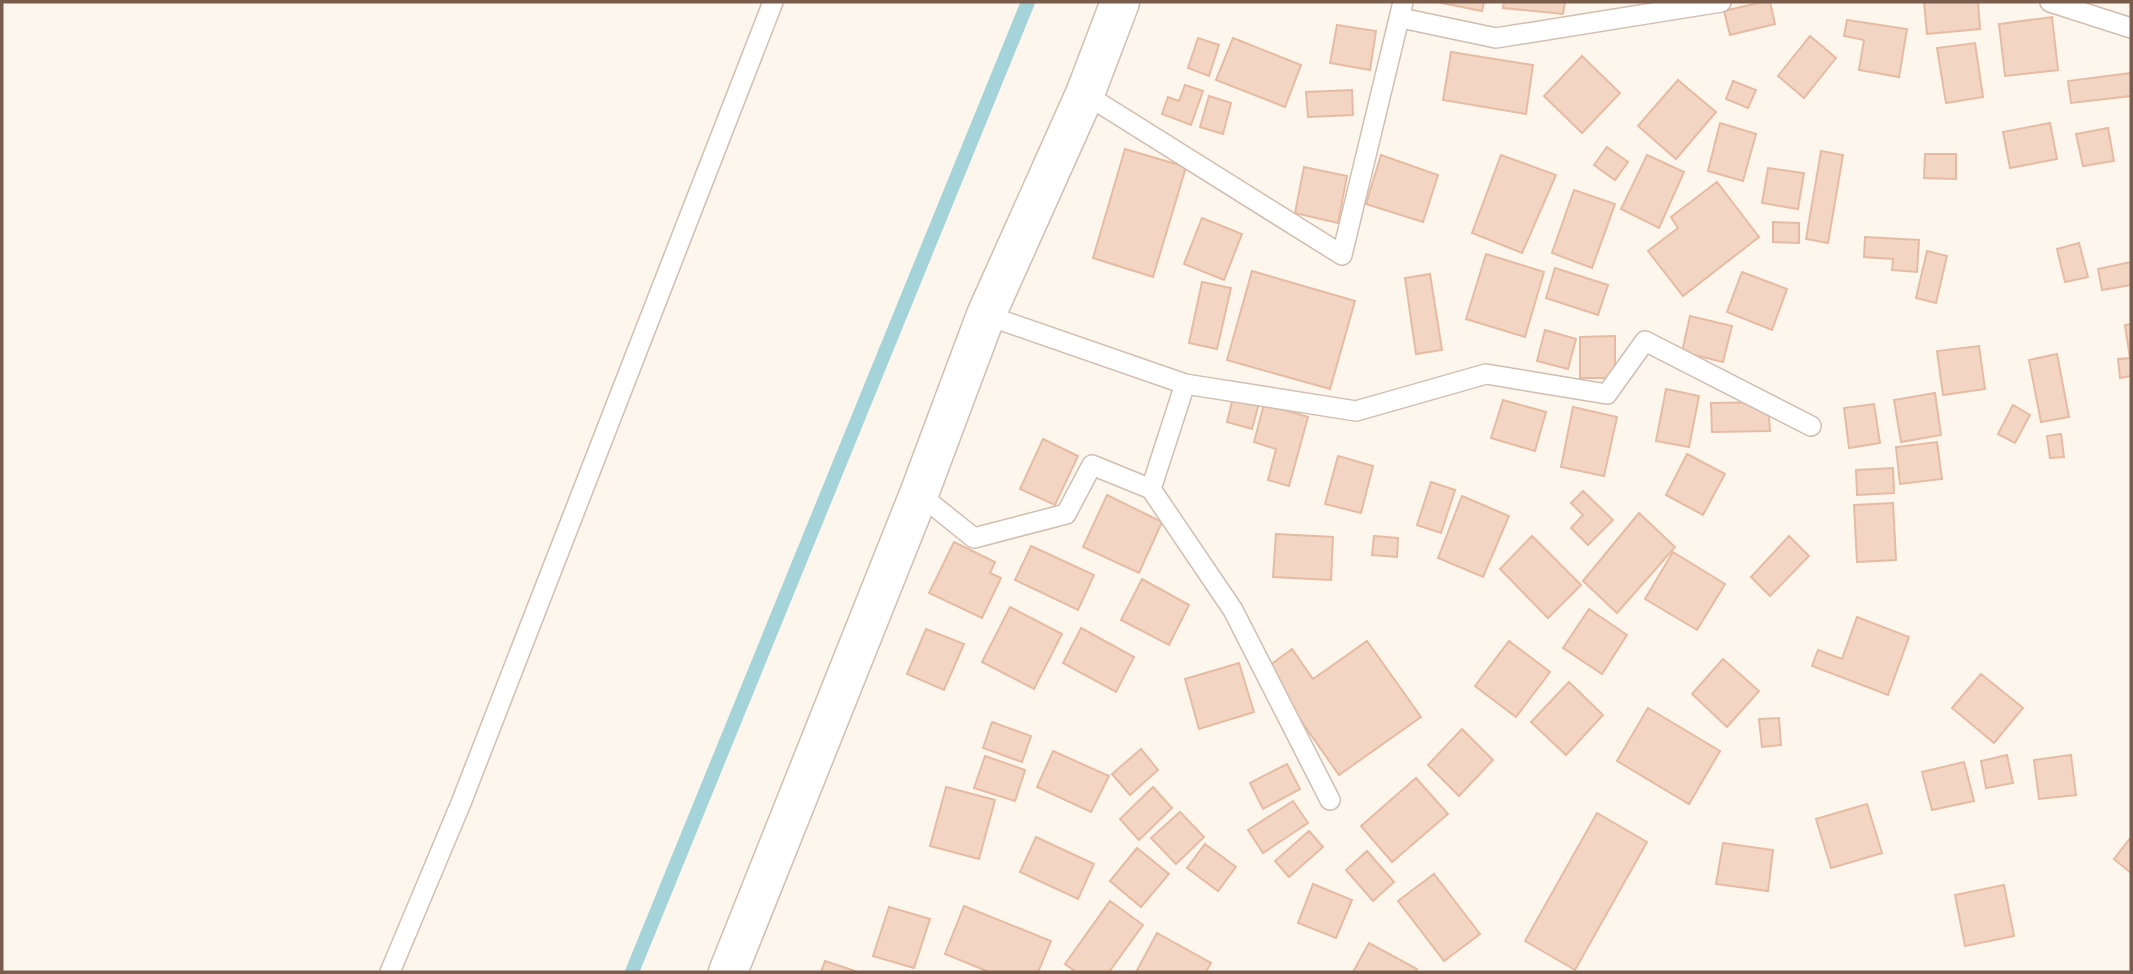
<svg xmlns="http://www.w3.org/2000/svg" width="2133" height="974" viewBox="0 0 2133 974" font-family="'Titillium Web',sans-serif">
<rect width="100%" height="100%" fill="#fdf6ec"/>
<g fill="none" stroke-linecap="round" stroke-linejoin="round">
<path stroke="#a5d3da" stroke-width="14" d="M 632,972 L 1028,2"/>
</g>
<path fill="#f3d5c3" stroke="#e6bba3" stroke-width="2" d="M 1437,2 L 1484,2 L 1482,11 Z
M 1504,2 L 1565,2 L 1563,14 L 1503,8 Z
M 1762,2 L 1770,2 L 1775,24 L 1730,35 L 1724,11 Z
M 1924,2 L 1978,2 L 1980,29 L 1927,34 Z
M 2052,17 L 2058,70 L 2005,76 L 1999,24 Z
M 1847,20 L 1907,29 L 1899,77 L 1859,70 L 1864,40 L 1844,36 Z
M 1337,25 L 1376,31 L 1370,70 L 1330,63 Z
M 1810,36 L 1836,58 L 1804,98 L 1778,76 Z
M 1198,38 L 1219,45 L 1209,76 L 1188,68 Z
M 1233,38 L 1301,65 L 1285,107 L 1216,80 Z
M 1975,43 L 1983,97 L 1946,103 L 1937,48 Z
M 1451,52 L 1533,65 L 1526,114 L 1443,100 Z
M 1582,56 L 1620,93 L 1582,133 L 1544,96 Z
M 2131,73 L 2131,96 L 2071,103 L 2068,81 Z
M 1678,80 L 1716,112 L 1676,159 L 1638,126 Z
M 1733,81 L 1756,90 L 1748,108 L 1726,99 Z
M 1185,85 L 1203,91 L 1191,125 L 1162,114 L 1168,97 L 1179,101 Z
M 1352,90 L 1353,115 L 1308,117 L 1306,92 Z
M 1209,96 L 1231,103 L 1223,134 L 1200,127 Z
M 1720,123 L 1756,134 L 1743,181 L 1708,171 Z
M 2050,123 L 2057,159 L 2010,168 L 2003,132 Z
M 2108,128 L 2114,161 L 2083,166 L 2076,134 Z
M 1607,147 L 1628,162 L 1615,180 L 1594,165 Z
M 1125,149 L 1186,167 L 1153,277 L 1093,258 Z
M 1821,151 L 1843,155 L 1828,243 L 1806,239 Z
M 1925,154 L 1956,154 L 1956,179 L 1924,178 Z
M 1381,155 L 1438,175 L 1423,222 L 1366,204 Z
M 1501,155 L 1556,175 L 1522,253 L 1472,233 Z
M 1647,155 L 1684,172 L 1659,228 L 1621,209 Z
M 1304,167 L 1347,176 L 1338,223 L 1295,213 Z
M 1768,168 L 1804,173 L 1798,209 L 1762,203 Z
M 1717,182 L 1759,237 L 1683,296 L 1648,251 L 1678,228 L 1671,217 Z
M 1574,190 L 1615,204 L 1592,268 L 1552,253 Z
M 1202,218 L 1242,234 L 1224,280 L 1184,264 Z
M 1773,222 L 1799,223 L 1799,243 L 1773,242 Z
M 1865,237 L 1919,240 L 1917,272 L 1892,270 L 1893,259 L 1864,257 Z
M 2079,243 L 2088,277 L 2065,282 L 2057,249 Z
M 1927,251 L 1947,256 L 1936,303 L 1916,298 Z
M 1486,254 L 1544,272 L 1525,337 L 1466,319 Z
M 2131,262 L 2131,285 L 2102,290 L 2098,269 Z
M 1555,268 L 1608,285 L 1598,315 L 1546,298 Z
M 1252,271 L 1355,301 L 1330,389 L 1227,360 Z
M 1742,272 L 1787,289 L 1772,330 L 1727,312 Z
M 1430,274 L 1442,350 L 1416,354 L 1405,278 Z
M 1202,282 L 1231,288 L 1217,349 L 1189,343 Z
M 1690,316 L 1732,326 L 1723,362 L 1682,352 Z
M 2131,324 L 2131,376 L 2120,378 L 2118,359 L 2130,358 L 2125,325 Z
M 1545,330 L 1576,339 L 1568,369 L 1537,361 Z
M 1615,336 L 1615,378 L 1580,378 L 1580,337 Z
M 1979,346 L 1985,389 L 1943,395 L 1937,351 Z
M 2057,354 L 2069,417 L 2041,422 L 2029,360 Z
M 1235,389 L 1261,396 L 1252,429 L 1227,422 Z
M 1666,389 L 1699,396 L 1689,447 L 1656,441 Z
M 1935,393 L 1941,435 L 1901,442 L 1894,400 Z
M 1503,400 L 1546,412 L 1535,451 L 1491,438 Z
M 1768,402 L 1770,431 L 1712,432 L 1711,403 Z
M 1264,404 L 1308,417 L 1289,486 L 1268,480 L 1276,449 L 1254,442 Z
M 1874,404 L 1880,443 L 1849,448 L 1844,408 Z
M 2013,405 L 2030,415 L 2015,443 L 1998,434 Z
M 1573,407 L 1617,417 L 1604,476 L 1561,467 Z
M 2061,434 L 2064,457 L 2050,458 L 2047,436 Z
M 1043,439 L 1078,456 L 1055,505 L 1020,489 Z
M 1937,442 L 1942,479 L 1900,484 L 1896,447 Z
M 1687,454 L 1725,474 L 1703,515 L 1666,495 Z
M 1338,456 L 1373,466 L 1361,513 L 1325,504 Z
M 1893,468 L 1894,493 L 1857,495 L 1856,470 Z
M 1431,482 L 1455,490 L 1441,533 L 1417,525 Z
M 1583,491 L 1613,520 L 1588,545 L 1571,528 L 1583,515 L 1571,503 Z
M 1107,495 L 1162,522 L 1139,573 L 1083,547 Z
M 1462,496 L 1509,516 L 1483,577 L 1438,558 Z
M 1893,503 L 1896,560 L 1857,562 L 1854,505 Z
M 1639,513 L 1675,547 L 1617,613 L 1583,581 Z
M 1276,534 L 1333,537 L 1331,580 L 1273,577 Z
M 1374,536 L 1398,538 L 1397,557 L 1372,555 Z
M 1532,536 L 1581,585 L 1548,618 L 1500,569 Z
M 1789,536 L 1809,556 L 1770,596 L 1751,577 Z
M 954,542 L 995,562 L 990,573 L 1001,578 L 982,618 L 929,593 Z
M 1031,546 L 1094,575 L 1078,610 L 1015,580 Z
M 1673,552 L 1725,584 L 1697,630 L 1645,599 Z
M 1142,579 L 1189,605 L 1169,645 L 1121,620 Z
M 1010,607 L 1062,634 L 1034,689 L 982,662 Z
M 1589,609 L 1627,635 L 1602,674 L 1563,648 Z
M 1857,617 L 1909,637 L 1888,695 L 1812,666 L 1818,650 L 1842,659 Z
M 1081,628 L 1134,657 L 1116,692 L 1063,663 Z
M 926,629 L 964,644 L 944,690 L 907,674 Z
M 1367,641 L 1421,717 L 1339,775 L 1265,669 L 1292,649 L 1313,679 Z
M 1509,641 L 1550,672 L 1516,717 L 1475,686 Z
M 1723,659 L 1759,691 L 1727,727 L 1692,694 Z
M 1239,663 L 1254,712 L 1199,729 L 1185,679 Z
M 1981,674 L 2023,708 L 1994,743 L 1952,708 Z
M 1569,682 L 1603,715 L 1566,755 L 1531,722 Z
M 1648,708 L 1720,751 L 1689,804 L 1617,761 Z
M 1779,718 L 1781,745 L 1762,747 L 1759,719 Z
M 992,722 L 1031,736 L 1022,762 L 983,748 Z
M 1462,729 L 1493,760 L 1459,796 L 1428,765 Z
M 1141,749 L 1158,770 L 1130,795 L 1112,774 Z
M 1053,751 L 1109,776 L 1091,812 L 1037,787 Z
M 2007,755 L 2013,783 L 1986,788 L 1981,761 Z
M 2071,755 L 2076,795 L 2039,799 L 2034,760 Z
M 985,756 L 1025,770 L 1015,801 L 974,788 Z
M 1964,762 L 1974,801 L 1932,810 L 1922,772 Z
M 1287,764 L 1300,789 L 1263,809 L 1250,783 Z
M 1416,778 L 1448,814 L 1392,862 L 1361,826 Z
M 946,787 L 995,800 L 979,859 L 930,846 Z
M 1153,787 L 1172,808 L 1139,840 L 1120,819 Z
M 1293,801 L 1308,823 L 1263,853 L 1248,830 Z
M 1867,804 L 1882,853 L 1831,868 L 1816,819 Z
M 1180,812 L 1204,837 L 1176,864 L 1151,838 Z
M 1597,813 L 1647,842 L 1575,970 L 1525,941 Z
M 1309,831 L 1323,847 L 1289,877 L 1275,861 Z
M 1036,837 L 1094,864 L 1078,899 L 1020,872 Z
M 2131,837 L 2131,873 L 2114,859 Z
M 1723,843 L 1773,850 L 1768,891 L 1716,884 Z
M 1205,844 L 1236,867 L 1218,891 L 1187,868 Z
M 1137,848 L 1169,874 L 1141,907 L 1110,881 Z
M 1367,851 L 1394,882 L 1373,901 L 1346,870 Z
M 1434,874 L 1480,934 L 1444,961 L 1398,901 Z
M 1313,884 L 1352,900 L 1336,938 L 1298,923 Z
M 2004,885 L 2014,936 L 1965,946 L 1955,895 Z
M 1110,901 L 1143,925 L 1109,972 L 1076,972 L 1065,964 Z
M 964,906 L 1051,941 L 1038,972 L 989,972 L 945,954 Z
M 889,907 L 930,919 L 914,968 L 873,956 Z
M 1157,933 L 1211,963 L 1206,972 L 1136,972 Z
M 1369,943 L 1417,969 L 1415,972 L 1353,972 Z
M 825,961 L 858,972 L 821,972 Z"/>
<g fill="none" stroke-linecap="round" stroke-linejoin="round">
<g stroke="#d1beb0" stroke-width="22">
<path id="lane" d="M 2050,2 L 2131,28
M 1401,18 L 1496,38 L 1721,2
M 1085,94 L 1342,255 L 1403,2
M 986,315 L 1185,384 L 1356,411 L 1486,374 L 1607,394 L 1645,341 L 1811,426
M 1151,489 L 1185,384
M 919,494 L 974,538 L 1066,514 L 1092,465 L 1151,489 L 1233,610 L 1330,800
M 390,972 L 461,803 L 773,2"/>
</g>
<g stroke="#d1beb0" stroke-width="41">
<path id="street" d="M 728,972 L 919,494 L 986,315 L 1085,94 L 1120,2"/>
</g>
<use href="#lane" stroke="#fff" stroke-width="19"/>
<use href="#street" stroke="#fff" stroke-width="38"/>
</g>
<rect width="2133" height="974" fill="none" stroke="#7a5c4d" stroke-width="7"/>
</svg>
